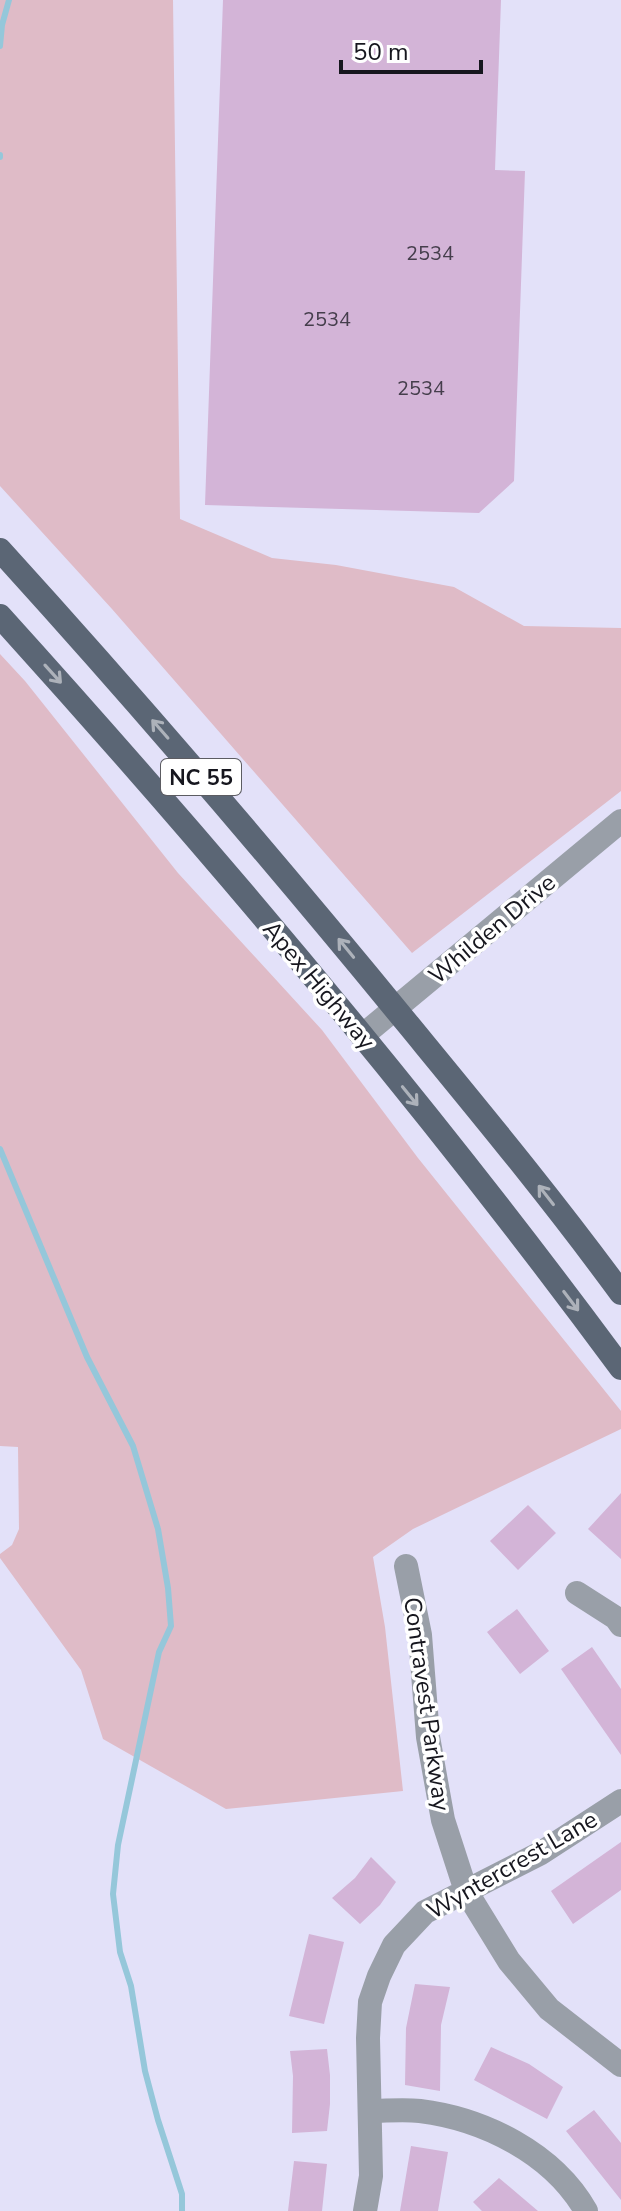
<svg xmlns="http://www.w3.org/2000/svg" width="621" height="2211" viewBox="0 0 621 2211" font-family="'Nunito Sans',sans-serif">
<rect width="100%" height="100%" fill="#e3e1f9"/>
<path fill="#dfbbc7" d="M 0,0 L 173,0 L 180,519 L 272,558 L 336,565 L 454,587 L 524,626 L 621,628 L 621,791 L 412,953 L 112,609 L 0,486 Z
M 0,654 L 25,681 L 178,873 L 322,1030 L 418,1158 L 621,1411 L 621,1429 L 413,1529 L 373,1557 L 385,1627 L 403,1791 L 226,1809 L 103,1739 L 81,1670 L 0,1558 L 0,1554 L 12,1545 L 19,1529 L 18,1447 L 0,1446 Z"/>
<g fill="none" stroke-linecap="round" stroke-linejoin="round">
<path stroke="#95c7da" stroke-width="6" d="M 0,46 L 2,25 L 9,0
M 0,155 L 0,157
M 0,1149 L 87,1357 L 133,1446 L 158,1529 L 168,1588 L 171,1626 L 159,1652 L 118,1845 L 113,1894 L 120,1952 L 131,1986 L 145,2071 L 158,2120 L 182,2194 L 182,2211"/>
</g>
<path fill="#d3b4d7" d="M 223,0 L 501,0 L 495,170 L 525,171 L 514,481 L 479,513 L 205,505 Z
M 621,1493 L 621,1559 L 588,1529 Z
M 528,1505 L 556,1533 L 518,1570 L 490,1541 Z
M 517,1609 L 549,1651 L 520,1674 L 487,1632 Z
M 592,1647 L 621,1689 L 621,1755 L 561,1669 Z
M 621,1842 L 621,1890 L 573,1924 L 551,1891 Z
M 371,1857 L 396,1882 L 380,1905 L 360,1924 L 332,1898 L 355,1878 Z
M 309,1934 L 344,1942 L 324,2024 L 289,2016 Z
M 415,1984 L 450,1987 L 441,2025 L 440,2091 L 405,2085 L 406,2028 Z
M 491,2047 L 529,2064 L 563,2087 L 547,2119 L 474,2080 Z
M 327,2049 L 330,2075 L 330,2104 L 327,2131 L 292,2133 L 293,2076 L 290,2051 Z
M 594,2110 L 621,2143 L 621,2200 L 566,2131 Z
M 411,2146 L 448,2152 L 438,2211 L 400,2211 Z
M 294,2161 L 327,2164 L 322,2211 L 288,2211 Z
M 499,2178 L 538,2211 L 482,2211 L 473,2202 Z"/>
<g fill="none" stroke-linecap="round" stroke-linejoin="round">
<path stroke="#999fa8" stroke-width="24" d="M 362,1036 L 621,821
M 406,1566 L 420,1635 L 428,1737 L 443,1820 L 466,1891 L 509,1961 L 549,2009 L 621,2065
M 577,1593 L 616,1618 L 621,1625
M 370,2111 C 386,2111 403,2109 420,2111 C 484,2119 553,2153 586,2211
M 365,2211 L 371,2176 L 368,2038 L 370,2002 L 379,1976 L 394,1945 L 425,1912 L 541,1853 L 621,1801"/>
<path stroke="#5b6675" stroke-width="24" d="M 0,550 C 140,704 275,862 407,1023 C 480,1112 553,1200 621,1293
M 0,616 C 218,857 428,1106 621,1368"/>
</g>
<defs><path id="oneway-shaft" d="M-6 0H5M1.5-3L5.5 0L1.5 3" fill="none" stroke-width="1.6" stroke-linecap="round" stroke-linejoin="round" transform="scale(2)"/></defs>
<g stroke="#adb2ba">
<use href="#oneway-shaft" transform="translate(53 674) rotate(48)"/>
<use href="#oneway-shaft" transform="translate(160 729) rotate(-131)"/>
<use href="#oneway-shaft" transform="translate(346 948) rotate(-129)"/>
<use href="#oneway-shaft" transform="translate(410 1096) rotate(51)"/>
<use href="#oneway-shaft" transform="translate(546 1195) rotate(-128)"/>
<use href="#oneway-shaft" transform="translate(571 1301) rotate(53)"/>
</g>
<g text-anchor="middle" stroke-width="7" stroke-linejoin="round" paint-order="stroke">
<g font-size="20" fill="#453e4c">
<text x="430" y="260">2534</text>
<text x="327" y="326">2534</text>
<text x="421" y="395">2534</text>
</g>
<rect fill="#fff" stroke="#5c5c62" stroke-width="2" x="161" y="759" width="80" height="36" rx="6"/>
<g font-size="22" font-weight="bold" fill="#16161e">
<text x="201" y="785">NC 55</text>
</g>
<g font-size="24" fill="#16161e" stroke="#fff">
<text transform="translate(492 929) rotate(-40)" y="8">Whilden Drive</text>
<text transform="translate(319 985) rotate(50)" y="8">Apex Highway</text>
<text transform="translate(427 1704) rotate(82)" y="8">Contravest Parkway</text>
<text transform="translate(512 1865) rotate(-30)" y="8">Wyntercrest Lane</text>
</g>
</g>
<path d="M341 60v12h140v-12" fill="none" stroke="#16161e" stroke-width="4"/>
<text x="353" y="60" font-size="24" fill="#16161e" stroke="#ffffff" stroke-width="6" paint-order="stroke">50 m</text>
</svg>
